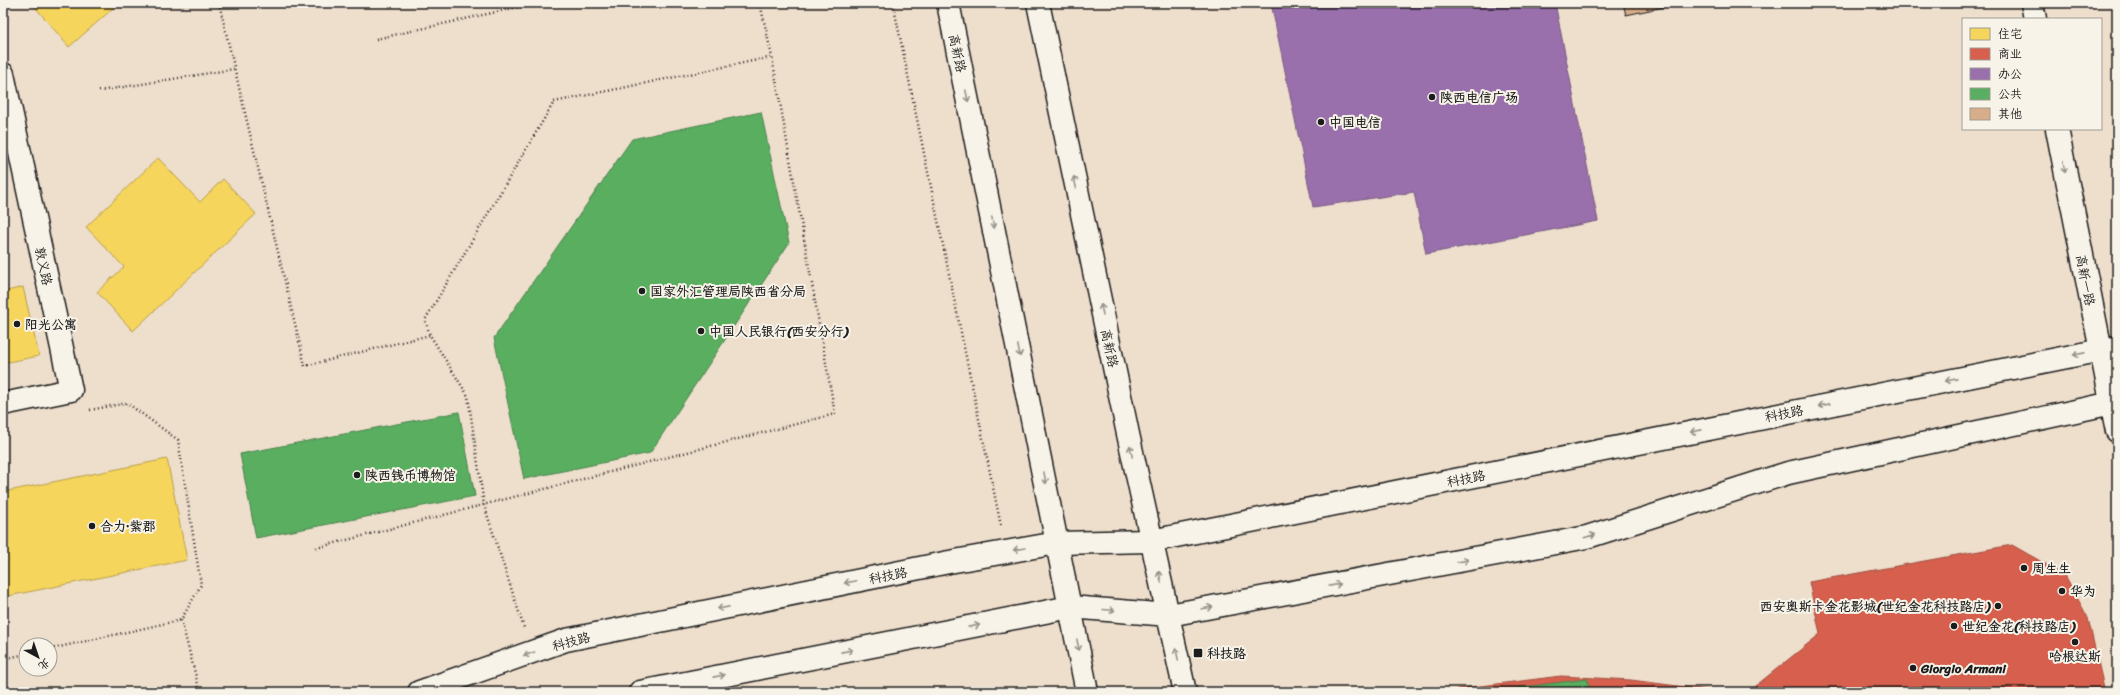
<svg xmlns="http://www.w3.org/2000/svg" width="2120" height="695" viewBox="0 0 2120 695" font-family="Sriracha,'LXGW WenKai TC',sans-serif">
<rect width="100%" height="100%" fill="#eedecc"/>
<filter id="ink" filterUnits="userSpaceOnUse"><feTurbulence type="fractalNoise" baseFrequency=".025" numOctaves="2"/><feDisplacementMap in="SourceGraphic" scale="8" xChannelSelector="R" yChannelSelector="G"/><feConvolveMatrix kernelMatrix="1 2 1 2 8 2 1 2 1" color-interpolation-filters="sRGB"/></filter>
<g filter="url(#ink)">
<path fill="#f6d55c" stroke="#b59e49" d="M 40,3 L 119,3 L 69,47 L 35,7 Z
M 158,158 L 200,202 L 223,179 L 256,214 L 133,331 L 97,292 L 124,267 L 86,227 Z
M 23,287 L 39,356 L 3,363 L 3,292 Z
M 167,459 L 187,560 L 3,597 L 3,492 Z"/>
<path fill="#d6604d" stroke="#9e4c3e" d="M 2012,545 L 2065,575 L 2088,618 L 2105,692 L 1748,692 L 1820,634 L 1809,582 Z
M 1561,676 L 1631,680 L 1724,692 L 1454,692 L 1457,689 Z"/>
<path fill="#9970ab" stroke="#745780" d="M 1271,3 L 1555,3 L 1598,221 L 1426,254 L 1414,192 L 1313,207 Z"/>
<path fill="#5aae61" stroke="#47824c" d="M 761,112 L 789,243 L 650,453 L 524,479 L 494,338 L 632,139 Z
M 459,412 L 475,496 L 256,538 L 240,454 Z
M 1587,679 L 1590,692 L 1484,692 Z"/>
<path fill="#d8ad89" stroke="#1c1c1c" d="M 1623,3 L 1683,3 L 1626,15 Z"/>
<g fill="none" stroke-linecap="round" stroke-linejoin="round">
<g stroke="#1c1c1c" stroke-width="25">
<path id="minor" d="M 3,74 L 71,390 L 3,404"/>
</g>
<g stroke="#1c1c1c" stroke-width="25">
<path id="tertiary" d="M 2032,3 L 2035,19
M 2057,129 L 2117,431"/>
</g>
<g stroke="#1c1c1c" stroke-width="25">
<path id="secondary" d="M 948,3 L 1087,692
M 1038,3 L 1128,434 L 1185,692"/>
</g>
<g stroke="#1c1c1c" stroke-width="25">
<path id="primary" d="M 419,692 L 566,640 L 640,625 L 949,562 L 1057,543 L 1151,541 L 2117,347
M 640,692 L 1070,607 L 1169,615 L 1587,537 L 1788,473 L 2117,402"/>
</g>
<path stroke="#1c1c1c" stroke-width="2.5" stroke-dasharray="1 3" stroke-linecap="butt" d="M 219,3 L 305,366 L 430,335
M 503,3 L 504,10
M 760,3 L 772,57
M 893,3 L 1001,526
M 376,39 L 536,3
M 99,91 L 234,69
M 90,410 L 127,403 L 178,440 L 201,585 L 181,620 L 200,692
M 316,548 L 835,414 L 772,57 L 554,102 L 425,320 L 430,335 L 468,396 L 484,505 L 524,628
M 50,649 L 181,620
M 3,659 L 26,654"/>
<use href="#minor" stroke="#f7f3e8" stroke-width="22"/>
<use href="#tertiary" stroke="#f7f3e8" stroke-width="22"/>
<use href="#secondary" stroke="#f7f3e8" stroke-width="22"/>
<use href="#primary" stroke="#f7f3e8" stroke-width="22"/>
</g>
<defs><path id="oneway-shaft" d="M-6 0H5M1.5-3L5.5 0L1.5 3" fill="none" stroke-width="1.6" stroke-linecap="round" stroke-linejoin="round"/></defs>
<g stroke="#94928c">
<use href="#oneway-shaft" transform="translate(967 96) rotate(78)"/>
<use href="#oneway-shaft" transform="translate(2064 167) rotate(79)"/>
<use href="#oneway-shaft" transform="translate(1075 182) rotate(-102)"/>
<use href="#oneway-shaft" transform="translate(993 223) rotate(78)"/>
<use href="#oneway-shaft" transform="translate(1102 310) rotate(-102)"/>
<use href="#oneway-shaft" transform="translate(1019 351) rotate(78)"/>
<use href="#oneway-shaft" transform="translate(2079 354) rotate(169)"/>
<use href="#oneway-shaft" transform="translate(1951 380) rotate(169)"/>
<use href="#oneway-shaft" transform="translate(1824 405) rotate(169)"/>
<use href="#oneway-shaft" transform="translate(1696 431) rotate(169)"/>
<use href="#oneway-shaft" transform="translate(1131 451) rotate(-102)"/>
<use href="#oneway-shaft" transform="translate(1045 478) rotate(79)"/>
<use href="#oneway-shaft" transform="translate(1590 536) rotate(-16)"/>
<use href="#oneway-shaft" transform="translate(1019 549) rotate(170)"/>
<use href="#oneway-shaft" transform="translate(1463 561) rotate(-11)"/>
<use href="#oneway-shaft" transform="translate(1160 577) rotate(-104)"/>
<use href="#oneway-shaft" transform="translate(850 582) rotate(169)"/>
<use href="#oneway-shaft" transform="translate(1335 585) rotate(-11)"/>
<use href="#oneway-shaft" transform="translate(723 608) rotate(169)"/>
<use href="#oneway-shaft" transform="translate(1207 608) rotate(-10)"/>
<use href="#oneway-shaft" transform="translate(1109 610) rotate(5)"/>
<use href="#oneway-shaft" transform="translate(974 626) rotate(-11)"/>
<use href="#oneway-shaft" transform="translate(1078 645) rotate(79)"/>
<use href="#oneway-shaft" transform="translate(847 651) rotate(-11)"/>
<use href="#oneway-shaft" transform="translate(529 654) rotate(161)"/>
<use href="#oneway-shaft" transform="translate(1177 654) rotate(-102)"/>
<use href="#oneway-shaft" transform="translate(719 676) rotate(-11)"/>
</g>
</g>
<g fill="#1c1c1c" stroke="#f7f3e8" stroke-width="1.5">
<circle cx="1432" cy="97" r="4"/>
<circle cx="1321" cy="122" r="4"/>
<circle cx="642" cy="291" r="4"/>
<circle cx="17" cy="324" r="4"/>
<circle cx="701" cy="331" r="4"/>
<circle cx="357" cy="475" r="4"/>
<circle cx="92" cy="526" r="4"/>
<circle cx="2024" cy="568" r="4"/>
<circle cx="2062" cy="591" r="4"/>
<circle cx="1998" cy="606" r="4"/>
<circle cx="1954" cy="626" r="4"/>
<circle cx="2075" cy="642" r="4"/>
<rect x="1193" y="648" width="10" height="10" rx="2"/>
<circle cx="1913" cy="668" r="4"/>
</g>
<g text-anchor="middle" stroke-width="4" stroke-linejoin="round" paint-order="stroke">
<g font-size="13" fill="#1c1c1c" stroke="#f7f3e8">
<text transform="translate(958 53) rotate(78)" y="5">高新路</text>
<text transform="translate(44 266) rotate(78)" y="5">敦义路</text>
<text transform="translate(2086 280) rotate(79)" y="5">高新一路</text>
<text transform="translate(1110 348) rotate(78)" y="5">高新路</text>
<text transform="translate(1784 413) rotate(-11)" y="5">科技路</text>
<text transform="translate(1466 478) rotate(-11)" y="5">科技路</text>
<text transform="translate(888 575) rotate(-11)" y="5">科技路</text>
<text transform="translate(571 641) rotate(-15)" y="5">科技路</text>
</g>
<g font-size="13" font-weight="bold" fill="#1c1c1c" stroke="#f7f3e8" text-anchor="start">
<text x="1440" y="102">陕西电信广场</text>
<text x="1329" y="127">中国电信</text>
<text x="650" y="296">国家外汇管理局陕西省分局</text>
<text x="25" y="329">阳光公寓</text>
<text x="709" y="336">中国人民银行(西安分行)</text>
<text x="365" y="480">陕西钱币博物馆</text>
<text x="100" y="531">合力·紫郡</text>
<text x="2032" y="573">周生生</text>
<text x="2070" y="596">华为</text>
<text x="1990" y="611" text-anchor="end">西安奥斯卡金花影城(世纪金花科技路店)</text>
<text x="1962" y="631">世纪金花(科技路店)</text>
<text x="1207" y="658">科技路</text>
<text x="2075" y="661" text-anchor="middle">哈根达斯</text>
<text x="1921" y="673">Giorgio Armani</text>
</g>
</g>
<rect width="2120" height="695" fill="none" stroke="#f7f3e8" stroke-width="16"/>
<rect x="8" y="8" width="2104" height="679" fill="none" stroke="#1c1c1c" stroke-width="1.5" filter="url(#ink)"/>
<rect x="1962" y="18" width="140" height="112" fill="#f7f3e8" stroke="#9f9d96"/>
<rect x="1970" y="28" width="20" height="12" fill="#f6d55c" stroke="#9f9d96"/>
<text x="1998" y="38" font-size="12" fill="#1c1c1c">住宅</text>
<rect x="1970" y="48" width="20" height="12" fill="#d6604d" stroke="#9f9d96"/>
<text x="1998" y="58" font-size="12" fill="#1c1c1c">商业</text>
<rect x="1970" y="68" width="20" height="12" fill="#9970ab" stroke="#9f9d96"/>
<text x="1998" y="78" font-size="12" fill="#1c1c1c">办公</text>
<rect x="1970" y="88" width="20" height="12" fill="#5aae61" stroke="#9f9d96"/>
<text x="1998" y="98" font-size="12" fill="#1c1c1c">公共</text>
<rect x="1970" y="108" width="20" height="12" fill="#d8ad89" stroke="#9f9d96"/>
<text x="1998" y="118" font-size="12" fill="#1c1c1c">其他</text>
<g transform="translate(38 657) rotate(140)"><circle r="19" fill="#f7f3e8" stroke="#9f9d96"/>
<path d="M0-3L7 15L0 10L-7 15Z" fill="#1c1c1c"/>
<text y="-6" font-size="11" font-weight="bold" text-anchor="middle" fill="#1c1c1c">北</text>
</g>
</svg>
